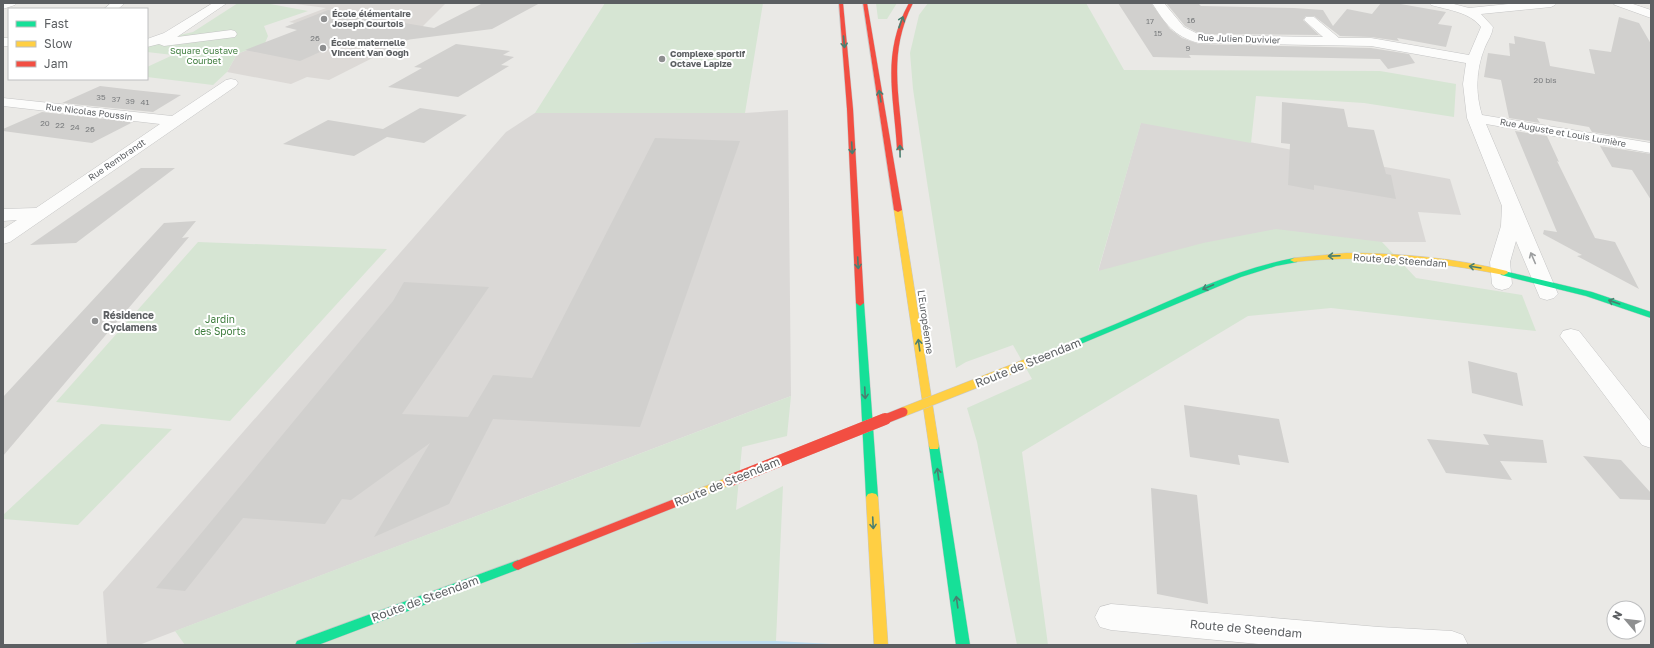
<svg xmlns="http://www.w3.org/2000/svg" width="1654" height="648" viewBox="0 0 1654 648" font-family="'Golos Text',sans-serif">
<rect width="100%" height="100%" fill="#eae9e6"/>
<path fill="#dad8d6" d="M 788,110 L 791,396 L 139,645 L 107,645 L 103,592 L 506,132 L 535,113 L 745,113 Z
M 1141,122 L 1450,179 L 1461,215 L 1418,212 L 1426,242 L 1382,242 L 1098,272 Z"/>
<path fill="#dcd9d6" d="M 288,3 L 446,3 L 423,26 L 418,35 L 329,80 L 307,77 L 291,84 L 227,72 L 237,54 L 265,43 L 302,43 L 297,29 L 285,27 L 295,23 L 289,22 L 326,8 Z"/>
<path fill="#d6e5d3" d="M 238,3 L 265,3 L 308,11 L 264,26 L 268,36 L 265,43 L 237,54 L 227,72 L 213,85 L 147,77 L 147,67 L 173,55 L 147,52 L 147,46 L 171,37 L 193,32 Z
M 605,3 L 763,3 L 745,113 L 535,113 Z
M 876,3 L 897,3 L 887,19 L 878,19 Z
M 928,3 L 1086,3 L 1124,70 L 1380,71 L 1456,84 L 1454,117 L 1364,103 L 1256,96 L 1251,143 L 1141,123 L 1098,271 L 1203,243 L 1276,229 L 1382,242 L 1416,278 L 1522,295 L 1536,331 L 1331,308 L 1248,316 L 1022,452 L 1048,645 L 1017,645 L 977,442 L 967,408 L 1032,379 L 1013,345 L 966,362 L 956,368 L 927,182 L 913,89 L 910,53 L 919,15 Z
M 198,242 L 387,249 L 230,421 L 56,402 Z
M 791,396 L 787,436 L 742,447 L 736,510 L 783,486 L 776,641 L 664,641 L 612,645 L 185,645 L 175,631 Z
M 101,424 L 172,429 L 78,525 L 3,519 L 3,515 Z"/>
<path fill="#bfdef0" d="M 664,641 L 776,641 L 850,645 L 612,645 Z"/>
<path fill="#d1d0ce" d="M 483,3 L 540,3 L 492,29 L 374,44 L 366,47 L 340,43 L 300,61 L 245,50 L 297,30 L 285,27 L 328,10 L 434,28 Z
M 1118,3 L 1151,3 L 1170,29 L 1182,38 L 1199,44 L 1371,48 L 1409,54 L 1415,63 L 1388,69 L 1380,59 L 1189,55 L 1191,58 L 1153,57 Z
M 1166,3 L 1198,3 L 1201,6 L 1294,8 L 1323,10 L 1333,26 L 1347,9 L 1372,14 L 1381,3 L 1395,3 L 1446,12 L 1438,24 L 1452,26 L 1446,47 L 1397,38 L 1399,41 L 1371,37 L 1340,36 L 1314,16 L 1306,16 L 1303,20 L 1319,35 L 1200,34 L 1185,26 Z
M 1619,17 L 1639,23 L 1651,44 L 1651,141 L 1592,132 L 1589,127 L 1537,118 L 1540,123 L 1509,118 L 1501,80 L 1484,77 L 1488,53 L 1510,56 L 1509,43 L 1515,44 L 1514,36 L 1545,42 L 1550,66 L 1595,74 L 1589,49 L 1611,52 Z
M 456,44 L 510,51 L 503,55 L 514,57 L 501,65 L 509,66 L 458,97 L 388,87 L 422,68 L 414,67 Z
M 100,86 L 134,90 L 181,95 L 153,112 L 62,103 Z
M 1282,102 L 1344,109 L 1348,127 L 1374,130 L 1386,174 L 1391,175 L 1396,199 L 1314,185 L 1314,190 L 1288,185 L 1290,144 L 1281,143 Z
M 420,108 L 467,115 L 424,143 L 387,137 L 354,156 L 283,144 L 328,120 L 383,129 Z
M 42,112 L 133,122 L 92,143 L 3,131 L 3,129 Z
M 1515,131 L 1547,136 L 1559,162 L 1557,161 L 1595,238 L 1615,242 L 1639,289 L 1577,256 L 1582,255 L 1543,234 L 1544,230 L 1557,232 Z
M 655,138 L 740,141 L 640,427 L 493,419 L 449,504 L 374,537 L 430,443 L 351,500 L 342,499 L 325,524 L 243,518 L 185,591 L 156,588 L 393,301 L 404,282 L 489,287 L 402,414 L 468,417 L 493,375 L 532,378 Z
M 1600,146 L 1651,154 L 1651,200 L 1632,170 L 1612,167 Z
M 141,168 L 175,168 L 76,243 L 30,245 Z
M 196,221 L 182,238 L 189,237 L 3,456 L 3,397 L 164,223 Z
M 1468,361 L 1517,373 L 1523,406 L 1472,393 Z
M 1184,405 L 1279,419 L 1289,463 L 1238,455 L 1240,465 L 1190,457 Z
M 1483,434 L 1543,440 L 1547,463 L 1500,461 L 1512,480 L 1446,473 L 1427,439 L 1489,445 Z
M 1583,456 L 1621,460 L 1651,493 L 1651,500 L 1620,499 Z
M 1151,488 L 1197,495 L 1208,604 L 1157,594 Z"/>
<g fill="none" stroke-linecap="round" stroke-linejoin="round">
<g stroke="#c5c5c5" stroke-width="1">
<path id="street" d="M 3,3 L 17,3 L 15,5 L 3,9 Z
M 111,3 L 125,3 L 118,9 L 104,9 Z
M 213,3 L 227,3 L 177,37 L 231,30 L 235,31 L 237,34 L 235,37 L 164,46 L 159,44 L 147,47 L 147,39 L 164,33 Z
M 1152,3 L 1164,3 L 1184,27 L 1200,35 L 1323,37 L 1304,20 L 1306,17 L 1314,17 L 1339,38 L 1371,38 L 1469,55 L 1481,27 C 1470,12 1448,10 1431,5 L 1429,3 L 1450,3 L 1469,8 L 1518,3 L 1557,3 L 1555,5 L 1551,7 L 1481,14 L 1493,27 C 1492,35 1488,40 1485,47 C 1476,69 1475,92 1482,115 L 1651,143 L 1651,153 L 1486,124 L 1558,294 L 1554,298 L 1547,300 L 1540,298 L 1516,241 L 1510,262 L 1512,284 L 1509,288 L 1502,290 L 1495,288 L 1492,284 L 1490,262 L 1501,226 L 1502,206 L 1467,118 L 1463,84 L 1466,63 L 1371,46 L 1199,43 C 1173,36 1166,24 1152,3 Z
M 1613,3 L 1630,3 L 1651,10 L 1651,18 L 1615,5 Z
M 3,38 L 9,38 L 9,46 L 3,46 Z
M 231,79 L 236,80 L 238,83 L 236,86 L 10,242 L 3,244 L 3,229 L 17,220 L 3,221 L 3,209 L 36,208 L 160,124 L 3,106 L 3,98 L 172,116 L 226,80 Z
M 1571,329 L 1579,331 L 1651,422 L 1651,448 L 1642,445 L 1560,336 L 1563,331 Z
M 1111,604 L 1379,627 L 1452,631 L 1463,635 L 1468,645 L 1269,645 L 1111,630 L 1100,627 L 1095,617 L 1100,607 Z"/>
</g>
<g stroke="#c7c7c7" stroke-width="1">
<path id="fast" d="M 1294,258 L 1297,258 L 1298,260 L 1297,262 L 1276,266 L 1241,277 L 1028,366 L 1025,367 L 1020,364 L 1022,362 C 1063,345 1105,329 1146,311 C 1194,290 1241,268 1294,258 Z
M 1501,271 L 1504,271 L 1592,292 L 1651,312 L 1651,318 L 1586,296 L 1501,275 L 1500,273 Z
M 860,300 L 864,303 L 878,497 L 876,500 L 872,501 L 868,500 L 866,497 L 856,303 Z
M 934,442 L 938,443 L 939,446 L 970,645 L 956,645 L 929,446 L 930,443 Z
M 518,560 L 522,562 L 524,565 L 522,568 L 318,645 L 295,645 L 297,641 Z"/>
</g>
<g stroke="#c7c7c7" stroke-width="1">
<path id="slow" d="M 895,208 L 898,208 L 902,210 L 939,446 L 938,449 L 930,449 L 929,446 L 894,210 Z
M 1346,253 C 1400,253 1454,258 1507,271 L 1508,273 L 1504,275 C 1434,261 1365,254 1294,262 L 1290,260 L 1294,258 Z
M 729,477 L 733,478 L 735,481 L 733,484 L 682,504 L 678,503 L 676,500 L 678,497 Z
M 872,493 L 876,494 L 878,497 L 888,645 L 874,645 L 866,497 L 868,494 Z"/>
</g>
<g stroke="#c7c7c7" stroke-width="1">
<path id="jam" d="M 839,3 L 843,3 L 853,109 L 864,303 L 860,306 L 856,303 L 847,109 Z
M 863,3 L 867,3 L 902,210 L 898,212 L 894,210 Z
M 909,3 L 913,3 C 887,54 900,95 903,149 L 900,151 L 897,149 C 894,95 881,54 909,3 Z
M 682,496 L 686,497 L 688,500 L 686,503 L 522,568 L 518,570 L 514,568 L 512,565 L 514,562 Z"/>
</g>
<use href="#street" fill="#fcfcfb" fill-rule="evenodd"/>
<use href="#fast" fill="#16e098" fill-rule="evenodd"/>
<use href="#slow" fill="#ffcf43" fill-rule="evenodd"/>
<use href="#jam" fill="#f24e42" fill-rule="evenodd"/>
<g stroke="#c7c7c7" stroke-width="10" stroke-linecap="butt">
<path id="slow-bridge" d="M 903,412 L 1025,364"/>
</g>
<g stroke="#c7c7c7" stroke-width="10" stroke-linecap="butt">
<path id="jam-bridge-far1" d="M 883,420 L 903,412"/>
</g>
<g stroke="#c7c7c7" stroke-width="12" stroke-linecap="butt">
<path id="jam-bridge" d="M 729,481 L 885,419"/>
</g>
<use href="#slow-bridge" stroke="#ffcf43" stroke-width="9"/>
<use href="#jam-bridge-far1" stroke="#f24e42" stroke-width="9"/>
<use href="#jam-bridge" stroke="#f24e42" stroke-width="12"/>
</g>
<defs><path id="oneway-shaft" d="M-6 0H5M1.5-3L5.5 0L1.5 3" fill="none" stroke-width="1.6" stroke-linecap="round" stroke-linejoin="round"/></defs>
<g stroke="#4a7f70">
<use href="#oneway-shaft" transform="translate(901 22) rotate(-70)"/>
<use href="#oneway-shaft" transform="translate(844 42) rotate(85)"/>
<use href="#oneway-shaft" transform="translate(880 96) rotate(-99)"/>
<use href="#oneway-shaft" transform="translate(852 148) rotate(87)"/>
<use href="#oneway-shaft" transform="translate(900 151) rotate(-91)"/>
<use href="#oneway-shaft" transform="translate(1334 256) rotate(178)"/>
<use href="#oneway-shaft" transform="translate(858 263) rotate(87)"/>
<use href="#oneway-shaft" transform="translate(1475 267) rotate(-171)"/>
<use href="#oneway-shaft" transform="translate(1208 287) rotate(157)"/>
<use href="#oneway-shaft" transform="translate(1614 302) rotate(-161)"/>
<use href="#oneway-shaft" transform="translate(919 345) rotate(-98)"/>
<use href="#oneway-shaft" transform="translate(865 393) rotate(87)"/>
<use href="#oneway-shaft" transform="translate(938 474) rotate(-98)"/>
<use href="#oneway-shaft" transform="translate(873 523) rotate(87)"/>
<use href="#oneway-shaft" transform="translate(957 602) rotate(-98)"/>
</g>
<use stroke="#9c9e9f" href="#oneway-shaft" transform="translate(1533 258) rotate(-113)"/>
<g fill="#8e8f90" stroke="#fff" stroke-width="1.5">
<circle cx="324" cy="19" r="4"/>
<circle cx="323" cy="48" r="4"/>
<circle cx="662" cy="59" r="4"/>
<circle cx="95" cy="321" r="4"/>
</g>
<g text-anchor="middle" stroke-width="4" stroke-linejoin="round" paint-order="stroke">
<g font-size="8" fill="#7a7c7e">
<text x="1191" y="23">16</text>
<text x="1150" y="24">17</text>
<text x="1158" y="36">15</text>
<text x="315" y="41">26</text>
<text x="1188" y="51">9</text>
<text x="1545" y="83">20 bis</text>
<text x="101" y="100">35</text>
<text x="116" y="102">37</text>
<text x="130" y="104">39</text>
<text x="145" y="105">41</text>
<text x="45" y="126">20</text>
<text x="60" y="128">22</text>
<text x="75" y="130">24</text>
<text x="90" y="132">26</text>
</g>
<g font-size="9" font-weight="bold" fill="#5c5f62" stroke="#fff" text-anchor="start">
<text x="332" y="17">École élémentaire<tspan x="332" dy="10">Joseph Courtois</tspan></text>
<text x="331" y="46">École maternelle<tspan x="331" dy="10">Vincent Van Gogh</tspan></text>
<text x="670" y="57">Complexe sportif<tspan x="670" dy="10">Octave Lapize</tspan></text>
</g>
<g font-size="9" fill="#5c5f62" stroke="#fff">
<text transform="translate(1239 39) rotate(2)" y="3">Rue Julien Duvivier</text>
<text transform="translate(89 112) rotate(7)" y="3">Rue Nicolas Poussin</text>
<text transform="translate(1563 133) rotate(10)" y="3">Rue Auguste et Louis Lumière</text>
<text transform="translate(117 160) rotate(-34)" y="3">Rue Rembrandt</text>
</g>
<g font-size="9" fill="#407e3f" stroke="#fff">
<text x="204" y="54">Square Gustave<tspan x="204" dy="10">Courbet</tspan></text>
</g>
<g font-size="10" fill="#5c5f62" stroke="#fff">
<text transform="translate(1400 260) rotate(4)" y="4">Route de Steendam</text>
<text transform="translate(926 322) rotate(82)" y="4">L'Européenne</text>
</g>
<g font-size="10" font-weight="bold" fill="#5c5f62" stroke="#fff" text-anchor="start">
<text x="103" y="319">Résidence<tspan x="103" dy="12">Cyclamens</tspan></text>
</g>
<g font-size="10" fill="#407e3f" stroke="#fff">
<text x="220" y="323">Jardin<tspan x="220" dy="12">des Sports</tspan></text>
</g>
<g font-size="12" fill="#5c5f62" stroke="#fff">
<text transform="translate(1028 363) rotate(-22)" y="4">Route de Steendam</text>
<text transform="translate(727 482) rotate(-22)" y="4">Route de Steendam</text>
<text transform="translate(425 599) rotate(-20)" y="4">Route de Steendam</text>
<text transform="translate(1246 629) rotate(5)" y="4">Route de Steendam</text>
</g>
</g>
<rect width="1654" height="648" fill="none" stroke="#5c5f62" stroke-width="8"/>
<rect x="8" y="8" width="140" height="72" fill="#ffffff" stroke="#bebfc0"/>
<rect x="16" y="21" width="20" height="6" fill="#16e098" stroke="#bebfc0"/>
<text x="44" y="28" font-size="12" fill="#5c5f62">Fast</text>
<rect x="16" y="41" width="20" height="6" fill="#ffcf43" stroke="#bebfc0"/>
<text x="44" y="48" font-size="12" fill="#5c5f62">Slow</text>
<rect x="16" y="61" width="20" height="6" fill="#f24e42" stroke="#bebfc0"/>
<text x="44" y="68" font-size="12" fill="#5c5f62">Jam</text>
<g transform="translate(1626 620) rotate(298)"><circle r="19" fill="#ffffff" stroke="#bebfc0"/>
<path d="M0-3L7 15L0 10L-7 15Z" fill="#8e8f90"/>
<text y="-6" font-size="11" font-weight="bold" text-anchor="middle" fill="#5c5f62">N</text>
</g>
</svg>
